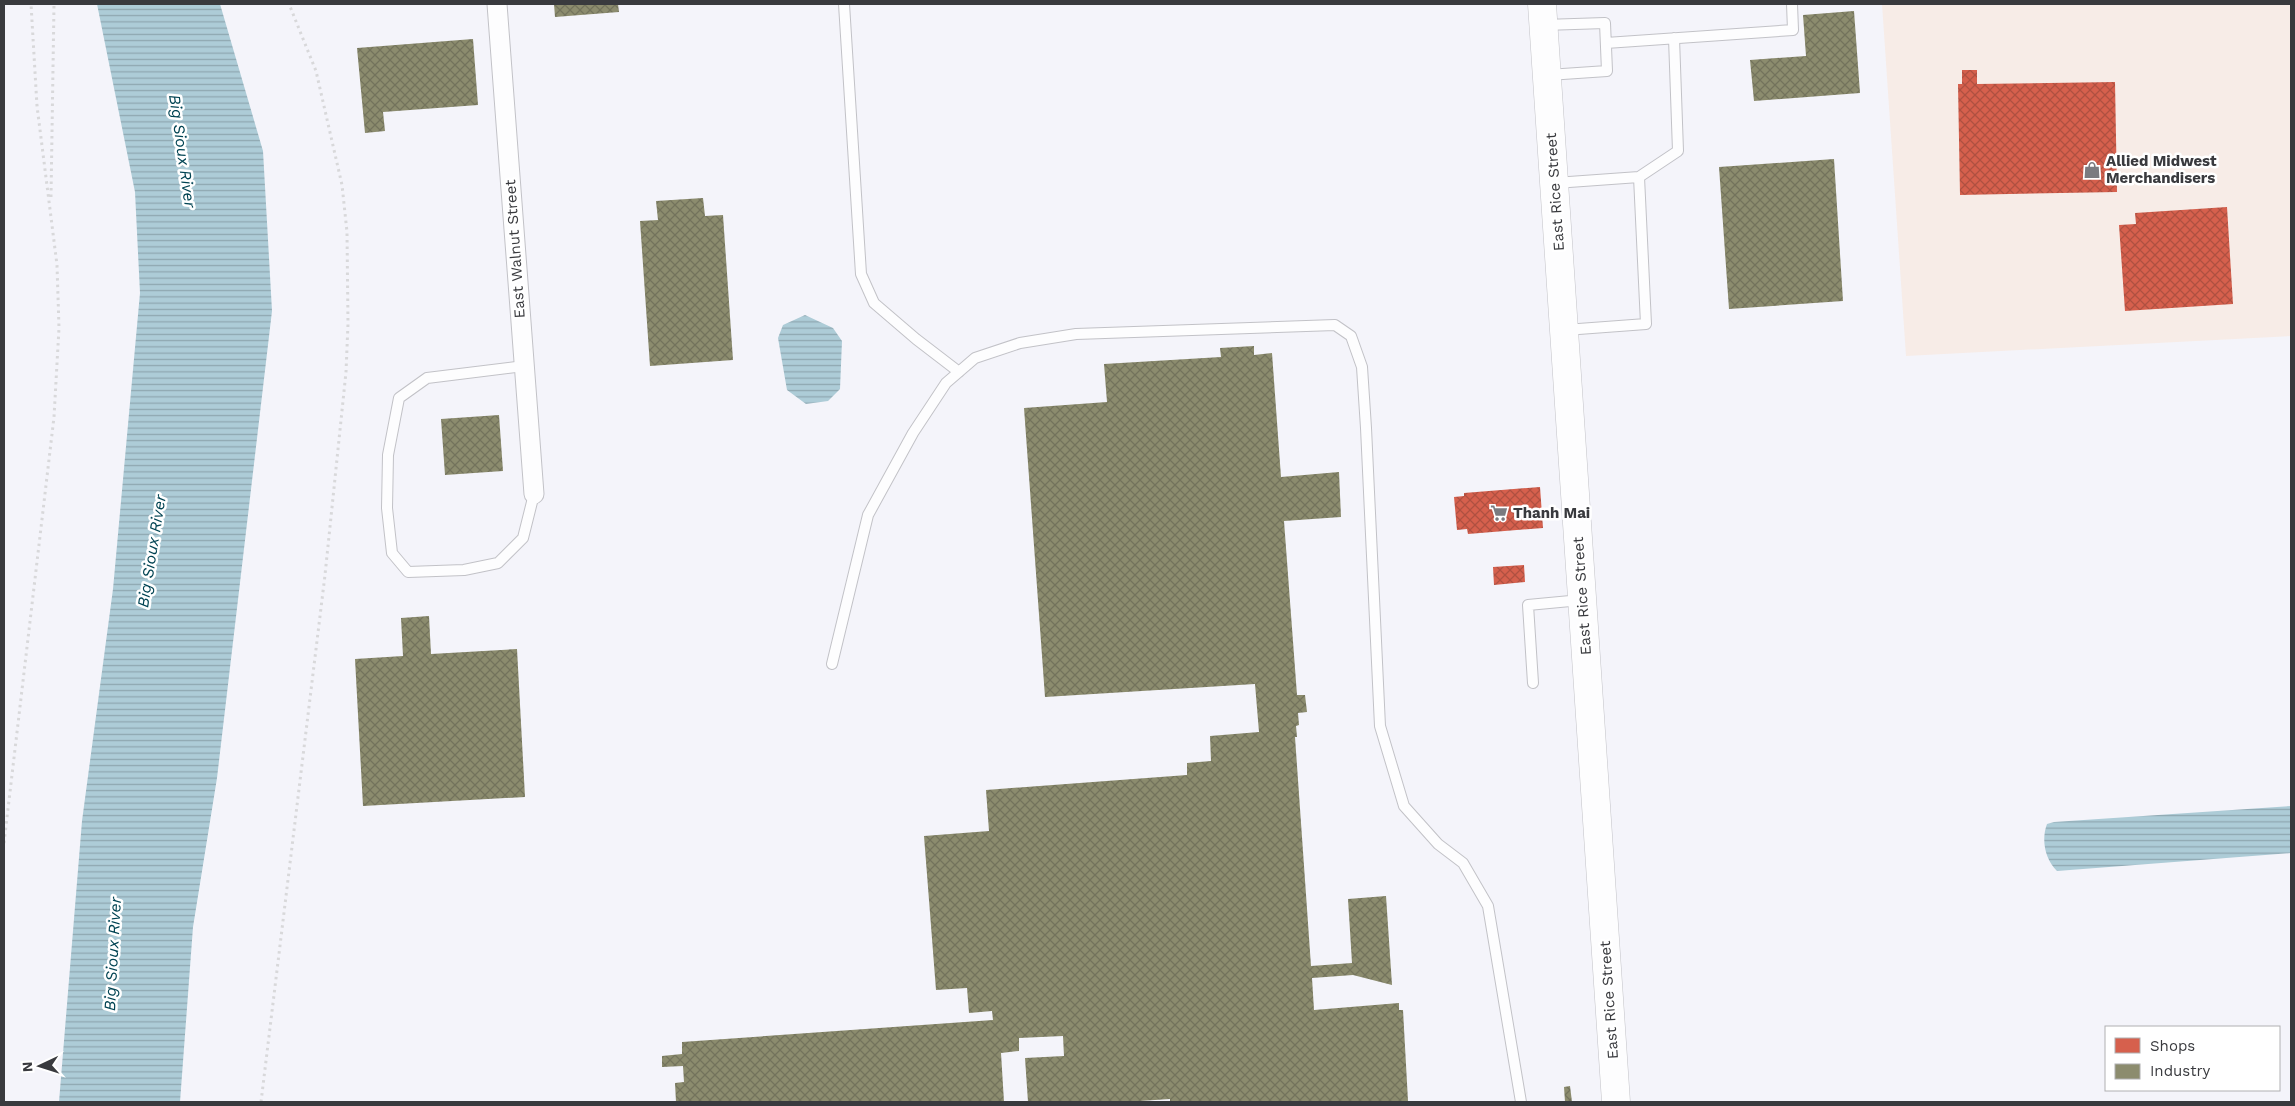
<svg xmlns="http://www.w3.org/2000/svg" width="2295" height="1106" viewBox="0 0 2295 1106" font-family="'Work Sans',sans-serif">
<defs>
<pattern id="water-rules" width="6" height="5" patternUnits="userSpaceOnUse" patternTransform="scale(1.25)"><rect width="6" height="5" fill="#adccd7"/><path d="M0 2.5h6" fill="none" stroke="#8ea7b0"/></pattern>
<pattern id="shops-cross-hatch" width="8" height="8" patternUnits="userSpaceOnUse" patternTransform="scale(1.25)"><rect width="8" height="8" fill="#d6604d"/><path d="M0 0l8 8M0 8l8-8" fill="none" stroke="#af5041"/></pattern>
<pattern id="industry-cross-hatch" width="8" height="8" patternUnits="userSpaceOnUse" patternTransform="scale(1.25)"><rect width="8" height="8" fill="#8c8c6e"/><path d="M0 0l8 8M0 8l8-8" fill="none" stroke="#73735c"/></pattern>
</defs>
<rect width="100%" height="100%" fill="#f4f4fa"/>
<path fill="#f7ece7" d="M 1882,4 L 2291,4 L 2291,336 L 1906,356 Z"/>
<path fill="url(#water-rules)" d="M 97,4 L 220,4 L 263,151 L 272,311 L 217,778 L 193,927 L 180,1102 L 59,1102 L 82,821 L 113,589 L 140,293 L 135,192 Z
M 805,315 L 833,328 L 842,341 L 840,389 L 828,401 L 806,404 L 787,390 L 778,338 L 783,325 Z
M 2291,806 L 2291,853 L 2057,871 C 2045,859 2041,840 2047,824 L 2054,822 Z"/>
<path fill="url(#shops-cross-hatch)" d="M 1962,70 L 1977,70 L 1977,84 L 2115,82 L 2117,192 L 1960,195 L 1958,84 L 1962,84 Z
M 2227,207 L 2233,304 L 2125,311 L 2119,225 L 2136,224 L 2135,213 Z
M 1540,487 L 1543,528 L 1468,534 L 1467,529 L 1457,530 L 1454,497 L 1464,496 L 1464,493 Z
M 1524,565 L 1525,582 L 1494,585 L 1493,567 Z"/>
<path fill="url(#industry-cross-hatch)" d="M 554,4 L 618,4 L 619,12 L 555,17 Z
M 1854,11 L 1860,93 L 1754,101 L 1750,60 L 1806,56 L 1803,15 Z
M 473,39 L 478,105 L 383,112 L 385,131 L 365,133 L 357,48 Z
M 1834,159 L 1843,301 L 1729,309 L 1719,167 Z
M 703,198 L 705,216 L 723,215 L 733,360 L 650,366 L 640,221 L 658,220 L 656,201 Z
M 1254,346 L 1254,355 L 1272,353 L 1281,477 L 1339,472 L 1341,517 L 1284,521 L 1297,695 L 1305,695 L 1307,712 L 1298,713 L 1299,725 L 1296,726 L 1297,737 L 1295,737 L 1311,966 L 1352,963 L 1348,899 L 1386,896 L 1392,985 L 1353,975 L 1312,978 L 1314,1010 L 1399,1003 L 1399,1010 L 1403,1010 L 1408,1101 L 1170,1102 L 1170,1099 L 1125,1102 L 1028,1102 L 1025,1058 L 1064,1056 L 1063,1036 L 1019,1038 L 1019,1051 L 1001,1053 L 1004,1102 L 676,1102 L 675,1083 L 684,1082 L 683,1066 L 662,1067 L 662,1056 L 682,1054 L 682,1042 L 993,1020 L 992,1011 L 969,1013 L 967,988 L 936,990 L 924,836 L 989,831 L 986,790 L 1187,775 L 1187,763 L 1211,761 L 1210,736 L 1259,732 L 1255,684 L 1045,697 L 1024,408 L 1107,402 L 1104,364 L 1221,357 L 1220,348 Z
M 499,415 L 503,471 L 445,475 L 441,419 Z
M 429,616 L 431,654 L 517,649 L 525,797 L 363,806 L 355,659 L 403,656 L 401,618 Z
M 1570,1086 L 1572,1102 L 1565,1102 L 1564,1087 Z"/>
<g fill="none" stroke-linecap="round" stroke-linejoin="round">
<g stroke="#c2c2c7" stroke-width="12">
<path id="lane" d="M 844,4 L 861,274 L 874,303 L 916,339 L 959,372
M 1544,25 L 1605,23 L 1607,71 L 1548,75
M 1606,43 L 1793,30 L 1792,4
M 1639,177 L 1678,151 L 1674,38
M 1555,183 L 1639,177 L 1646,324 L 1565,330
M 524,366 L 427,378 L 399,398 L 388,455 L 387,508 L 392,553 L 408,572 L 464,570 L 498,563 L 523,538 L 534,494
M 832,664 L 868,515 L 913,433 L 946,383 L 975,358 L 1020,343 L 1076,334 L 1335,325 L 1351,336 L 1362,367 L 1366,428 L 1380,726 L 1404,806 L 1438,844 L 1463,863 L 1488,906 L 1521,1102
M 1533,683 L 1528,605 L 1581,600"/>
</g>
<g stroke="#c2c2c7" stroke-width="21">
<path id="street" d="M 497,4 L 534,494"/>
</g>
<g stroke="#c2c2c7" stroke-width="29">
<path id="secondary" d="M 1542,4 L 1616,1102"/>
</g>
<path stroke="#d8d8da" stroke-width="3" stroke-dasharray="2.5 4" stroke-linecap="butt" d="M 51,197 L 54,4
M 4,843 L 54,417 L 59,328 L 57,265 L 37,106 L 31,4
M 261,1102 L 325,575 L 346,372 L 348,324 L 347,232 L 342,185 L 316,71 L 289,4"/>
<use href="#lane" stroke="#fdfdfe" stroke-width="10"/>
<use href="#street" stroke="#fdfdfe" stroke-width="19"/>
<use href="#secondary" stroke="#fdfdfe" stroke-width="28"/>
</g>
<defs>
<g id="shop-bare" transform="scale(1.35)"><path d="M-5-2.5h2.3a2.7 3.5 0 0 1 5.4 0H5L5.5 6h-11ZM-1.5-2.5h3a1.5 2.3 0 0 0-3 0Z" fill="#7a7b80" stroke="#fff" stroke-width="2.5" paint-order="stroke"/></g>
<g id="supermarket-bare" transform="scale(1.35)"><path d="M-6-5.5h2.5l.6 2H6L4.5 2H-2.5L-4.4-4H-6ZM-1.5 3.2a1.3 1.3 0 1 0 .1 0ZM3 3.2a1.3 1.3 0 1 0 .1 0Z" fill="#7a7b80" stroke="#fff" stroke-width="2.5" paint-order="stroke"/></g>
</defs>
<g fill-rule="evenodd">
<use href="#shop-bare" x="2092" y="170"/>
<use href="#supermarket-bare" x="1499" y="513"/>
</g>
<g text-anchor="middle" stroke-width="5" stroke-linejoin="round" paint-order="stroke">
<g font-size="15" font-weight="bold" fill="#393a3e" stroke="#fff" text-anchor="start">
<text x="2106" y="166">Allied Midwest<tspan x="2106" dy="17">Merchandisers</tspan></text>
<text x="1513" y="518">Thanh Mai</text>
</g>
<g font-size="15" fill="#393a3e" stroke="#fff">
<text transform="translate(1555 192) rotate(-94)" y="5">East Rice Street</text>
<text transform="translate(515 249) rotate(-94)" y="5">East Walnut Street</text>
<text transform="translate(1582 596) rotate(-94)" y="5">East Rice Street</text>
<text transform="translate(1609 1000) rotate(-94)" y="5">East Rice Street</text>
</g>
<g font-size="16" font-style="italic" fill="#004352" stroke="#fff">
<text transform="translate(183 151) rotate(82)" y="6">Big Sioux River</text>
<text transform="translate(151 551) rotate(-81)" y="6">Big Sioux River</text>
<text transform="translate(112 954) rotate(-87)" y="6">Big Sioux River</text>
</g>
</g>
<rect width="2295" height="1106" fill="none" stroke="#393a3e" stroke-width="10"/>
<rect x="2105" y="1026" width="175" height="65" fill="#ffffff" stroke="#b0b0b2"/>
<rect x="2115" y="1038" width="25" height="15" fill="#d6604d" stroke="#b0b0b2"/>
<text x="2150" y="1051" font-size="15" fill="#393a3e">Shops</text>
<rect x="2115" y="1064" width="25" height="15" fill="#8c8c6e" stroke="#b0b0b2"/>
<text x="2150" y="1076" font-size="15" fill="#393a3e">Industry</text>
<g transform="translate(40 1066) rotate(266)" stroke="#ffffff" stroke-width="4" paint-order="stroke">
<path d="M0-4L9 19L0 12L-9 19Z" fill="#393a3e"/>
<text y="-8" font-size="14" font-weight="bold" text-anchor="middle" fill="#393a3e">N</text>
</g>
</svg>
